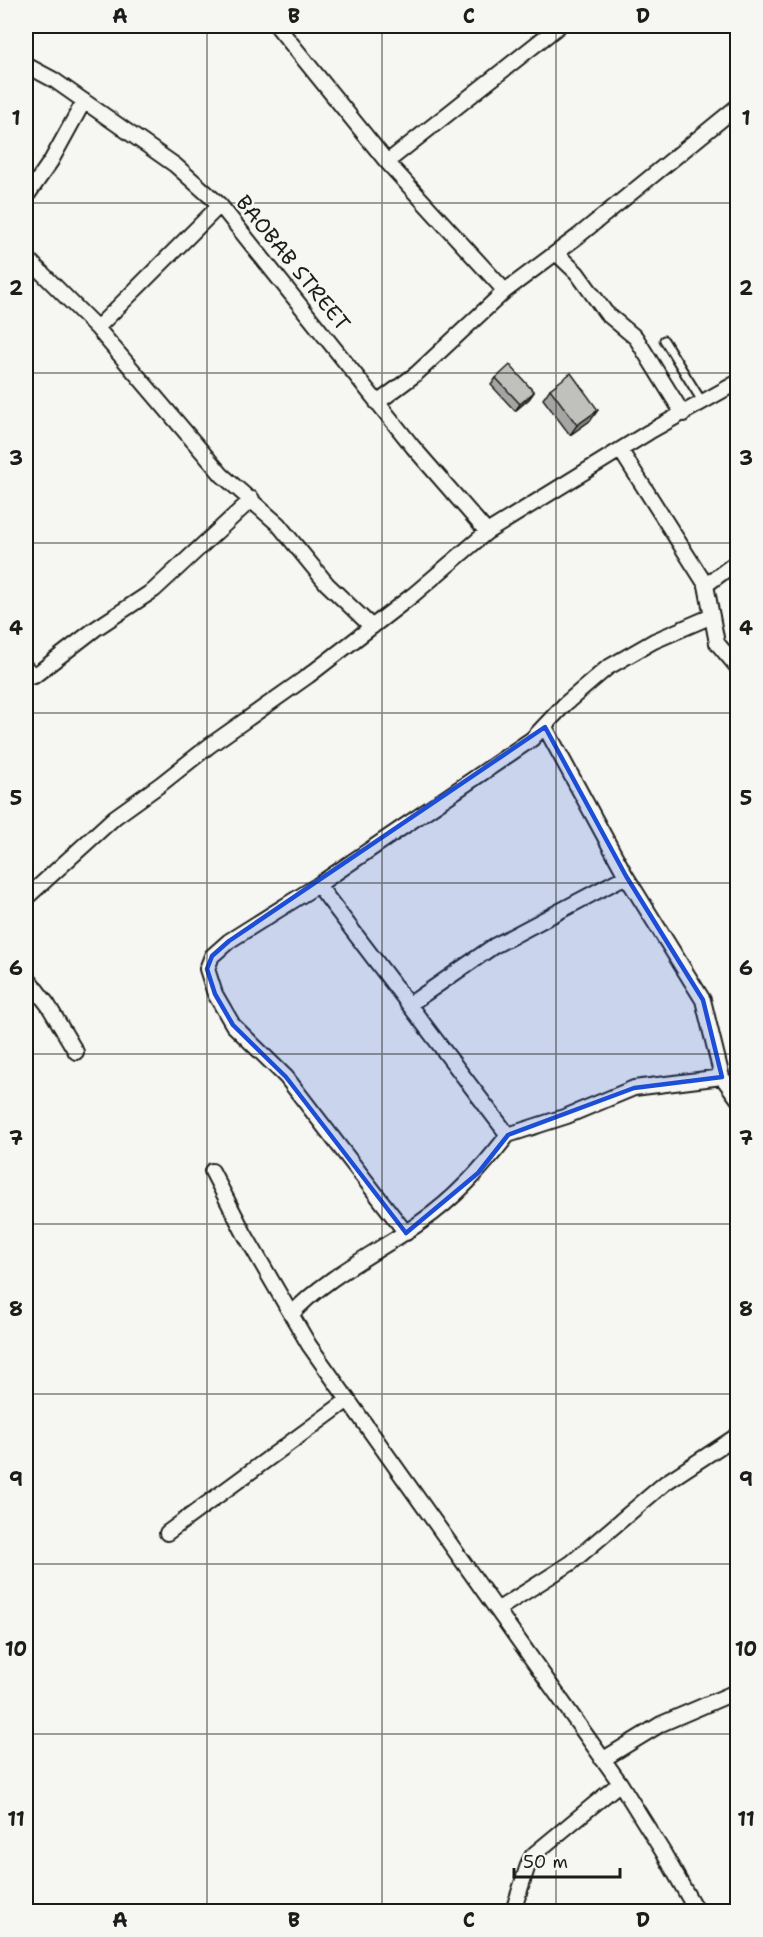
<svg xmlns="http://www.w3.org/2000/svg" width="763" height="1937" viewBox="0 0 763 1937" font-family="'Shantell Sans',sans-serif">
<rect width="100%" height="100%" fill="#f6f6f2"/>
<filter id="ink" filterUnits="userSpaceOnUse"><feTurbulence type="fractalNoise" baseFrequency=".0167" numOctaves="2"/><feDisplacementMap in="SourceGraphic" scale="12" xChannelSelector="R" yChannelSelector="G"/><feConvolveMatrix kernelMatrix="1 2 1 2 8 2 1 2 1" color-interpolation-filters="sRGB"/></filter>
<g filter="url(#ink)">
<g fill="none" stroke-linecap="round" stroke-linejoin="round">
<g stroke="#1c1c1c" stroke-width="11">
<path id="service" d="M 664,340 L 703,403"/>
</g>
<g stroke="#1c1c1c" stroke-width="18">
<path id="minor" d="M 277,26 L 387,162 L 505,291
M 26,65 L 54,80 L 175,165 L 220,205 L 413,447 L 487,532
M 387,162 L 559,26
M 26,197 L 51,161 L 84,101
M 556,253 L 577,273 L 606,313 L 636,338 L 683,414
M 26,257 L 97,328 L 222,475 L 278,524 L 327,584 L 372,627
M 97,328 L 220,205
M 377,403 L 416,374 L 505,291 L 577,237 L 738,106
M 621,451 L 706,585 L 717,643 L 738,668
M 706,585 L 738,561
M 26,668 L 34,676 L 95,629 L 154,590 L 252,499
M 545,727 L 626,876 L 703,1000 L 722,1077 L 738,1099
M 318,885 L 508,1135 L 567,1116 L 634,1088 L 722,1077
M 26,898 L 115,817 L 161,784 L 209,746 L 308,676 L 413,595 L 487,532 L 649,432 L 738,382
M 26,976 L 48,1005 L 76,1052
M 410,1004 L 494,946 L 626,876
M 212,1171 L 244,1233 L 309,1345 L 620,1783 L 663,1852 L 697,1912
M 406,1233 L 286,1077 L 233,1025 L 215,994 L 207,969 L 212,956 L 229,941 L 318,885 L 532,739 L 565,704 L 607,668 L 654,641 L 712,616
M 291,1315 C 321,1280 382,1249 421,1222 C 456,1198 482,1168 508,1135
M 167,1533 L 348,1400
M 497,1610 L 571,1563 L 665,1483 L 738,1435
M 602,1760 L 661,1724 L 738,1691
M 513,1911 L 529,1862 L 533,1855 L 620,1783"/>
</g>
<use href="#service" stroke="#f6f6f2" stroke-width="7"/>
<use href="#minor" stroke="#f6f6f2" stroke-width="14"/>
</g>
<path fill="#a5a5a3" stroke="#1c1c1c" stroke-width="1.5" d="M 496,378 L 534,392 L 529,399 L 515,411 L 491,385 Z
M 550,389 L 591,420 L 570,435 L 543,399 Z"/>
<path fill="#868684" stroke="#1c1c1c" stroke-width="1.5" d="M 534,392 L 529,399 L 515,411 L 520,404 Z
M 598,410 L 591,420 L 570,435 L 577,425 Z"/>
<path fill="#c0c0bd" stroke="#1c1c1c" stroke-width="1.5" d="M 510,365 L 534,392 L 520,404 L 496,378 Z
M 571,373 L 598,410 L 577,425 L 550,389 Z"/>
</g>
<path fill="#1d4ed8" fill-opacity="0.2" stroke="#1d4ed8" stroke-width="4.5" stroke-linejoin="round" d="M 545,727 L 626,876 L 703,1000 L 722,1077 L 634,1088 L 508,1135 L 478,1173 L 406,1233 L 286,1077 L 233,1025 L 215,994 L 207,969 L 212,956 L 229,941 Z"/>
<path fill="none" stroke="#1c1c1c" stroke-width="1.5" stroke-opacity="0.55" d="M 207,26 L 207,1912M 382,26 L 382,1912M 556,26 L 556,1912M 26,203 L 738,203M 26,373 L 738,373M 26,543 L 738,543M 26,713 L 738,713M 26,883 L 738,883M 26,1054 L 738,1054M 26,1224 L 738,1224M 26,1394 L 738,1394M 26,1564 L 738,1564M 26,1734 L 738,1734"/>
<g text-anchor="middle" stroke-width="5" stroke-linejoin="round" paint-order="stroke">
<g font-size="21" fill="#1c1c1c" stroke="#f6f6f2">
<text transform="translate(293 263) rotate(51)" y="7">BAOBAB STREET</text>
</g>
</g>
<rect width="763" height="1937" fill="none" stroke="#f6f6f2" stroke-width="66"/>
<path d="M514 1868v9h106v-9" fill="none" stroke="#1c1c1c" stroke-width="3"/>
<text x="523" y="1868" font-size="18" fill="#1c1c1c" stroke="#f6f6f2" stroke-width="4.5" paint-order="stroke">50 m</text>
<rect x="33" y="33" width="697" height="1871" fill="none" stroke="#1c1c1c" stroke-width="2"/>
<g font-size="20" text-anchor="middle" font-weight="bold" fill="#1c1c1c">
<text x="120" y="23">A</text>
<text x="294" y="23">B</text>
<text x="469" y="23">C</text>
<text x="643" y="23">D</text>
<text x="16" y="125">1</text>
<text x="746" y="125">1</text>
<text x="16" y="295">2</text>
<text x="746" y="295">2</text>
<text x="16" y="465">3</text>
<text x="746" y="465">3</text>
<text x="16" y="635">4</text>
<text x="746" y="635">4</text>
<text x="16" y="805">5</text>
<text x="746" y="805">5</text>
<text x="16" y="975">6</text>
<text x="746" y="975">6</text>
<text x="16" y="1145">7</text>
<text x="746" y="1145">7</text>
<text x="16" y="1316">8</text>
<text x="746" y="1316">8</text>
<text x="16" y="1486">9</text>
<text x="746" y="1486">9</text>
<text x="16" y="1656">10</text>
<text x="746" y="1656">10</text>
<text x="16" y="1826">11</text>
<text x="746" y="1826">11</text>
<text x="120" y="1927">A</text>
<text x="294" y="1927">B</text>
<text x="469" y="1927">C</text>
<text x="643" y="1927">D</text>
</g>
</svg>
